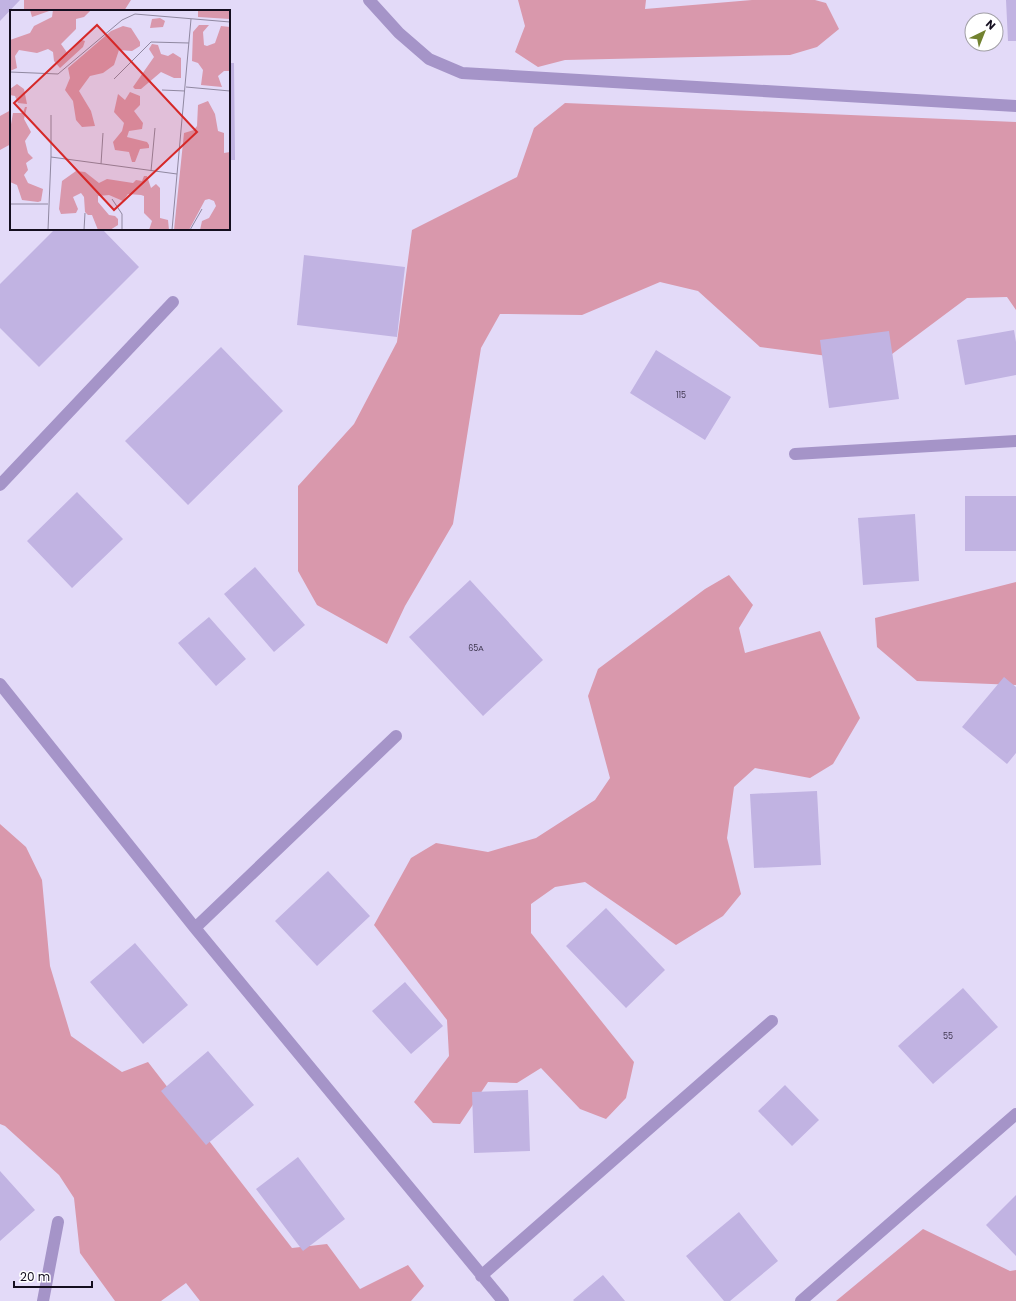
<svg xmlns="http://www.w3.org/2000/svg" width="1016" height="1301" viewBox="0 0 1016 1301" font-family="Poppins,sans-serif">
<rect width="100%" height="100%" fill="#e3daf8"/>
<path fill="#d998ac" d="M 24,0 L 131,0 L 124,11 L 24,11 Z
M 518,0 L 646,0 L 645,9 L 752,0 L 815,0 L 826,3 L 839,29 L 817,47 L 790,55 L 565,60 L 538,67 L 515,52 L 525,26 Z
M 565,103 L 1016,122 L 1016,310 L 1007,297 L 967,298 L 880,363 L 760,347 L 698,291 L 660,282 L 582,315 L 500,314 L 481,348 L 453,524 L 405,606 L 387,644 L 317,605 L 298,571 L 298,486 L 354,424 L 397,342 L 412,230 L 517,177 L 534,128 Z
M 11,110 L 11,144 L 0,150 L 0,116 Z
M 729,575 L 753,605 L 739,628 L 745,653 L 820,631 L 860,718 L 833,764 L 810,778 L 755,768 L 734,787 L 727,838 L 741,894 L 723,916 L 676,945 L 585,882 L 555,887 L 531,904 L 531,933 L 634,1062 L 626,1098 L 606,1119 L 580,1109 L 541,1068 L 517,1083 L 488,1082 L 460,1124 L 433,1123 L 414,1102 L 449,1056 L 447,1020 L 374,925 L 411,858 L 436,843 L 488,852 L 536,838 L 595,800 L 610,778 L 588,696 L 598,669 L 705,589 Z
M 1016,582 L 1016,685 L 917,681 L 877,647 L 875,618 Z
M 0,824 L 26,847 L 42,880 L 50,966 L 71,1036 L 122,1072 L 148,1062 L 292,1248 L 327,1244 L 360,1289 L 408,1265 L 424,1286 L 411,1301 L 200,1301 L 186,1283 L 161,1301 L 115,1301 L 80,1253 L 74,1198 L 59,1175 L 5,1126 L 0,1124 Z
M 923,1229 L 1010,1271 L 1016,1270 L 1016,1301 L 836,1301 Z"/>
<path fill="#c1b3e2" d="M 0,0 L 20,0 L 0,21 Z
M 1006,0 L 1016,0 L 1016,41 L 1008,41 Z
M 229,63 L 234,63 L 235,160 L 229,160 Z
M 55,229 L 102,229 L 139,267 L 39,367 L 0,328 L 0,284 Z
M 304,255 L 405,267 L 397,337 L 297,325 Z
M 1014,330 L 1016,342 L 1016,375 L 965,385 L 957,340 Z
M 889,331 L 899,399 L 829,408 L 820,340 Z
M 221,347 L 283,411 L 188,505 L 125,441 Z
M 656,350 L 731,397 L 705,440 L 630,393 Z
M 77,492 L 123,539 L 72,588 L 27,541 Z
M 965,496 L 1016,496 L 1016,551 L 965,551 Z
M 915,514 L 919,581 L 863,585 L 858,518 Z
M 255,567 L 305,625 L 274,652 L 224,594 Z
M 470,580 L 543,660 L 483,716 L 409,637 Z
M 209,617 L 246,659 L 216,686 L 178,643 Z
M 1004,677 L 1016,687 L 1016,753 L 1007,764 L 962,727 Z
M 817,791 L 821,865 L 754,868 L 750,794 Z
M 328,871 L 370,916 L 317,966 L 275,921 Z
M 606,908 L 665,970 L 626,1008 L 566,946 Z
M 135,943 L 188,1005 L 143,1044 L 90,982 Z
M 405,982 L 443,1026 L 411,1054 L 372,1011 Z
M 963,988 L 998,1027 L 933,1084 L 898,1046 Z
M 208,1051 L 254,1105 L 206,1145 L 161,1091 Z
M 785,1085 L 819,1120 L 792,1146 L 758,1111 Z
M 528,1090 L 530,1151 L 474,1153 L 472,1092 Z
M 298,1157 L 345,1219 L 303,1251 L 256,1189 Z
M 0,1171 L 35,1210 L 0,1241 Z
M 1016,1195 L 1016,1256 L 986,1225 Z
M 739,1212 L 778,1261 L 730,1301 L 724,1301 L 686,1256 Z
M 603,1275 L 625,1301 L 574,1301 L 573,1300 Z"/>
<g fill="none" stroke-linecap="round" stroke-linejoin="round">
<path stroke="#a594c8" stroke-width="12" d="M 369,0 L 399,33 L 429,59 L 462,73 L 1016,106
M 795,454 L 1016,441
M 0,485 L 173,302
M 0,684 L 195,928 L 503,1301
M 195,928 L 396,736
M 481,1276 L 772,1021
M 43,1301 L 58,1222
M 801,1301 L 1016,1114"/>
</g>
<g text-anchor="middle" stroke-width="3" stroke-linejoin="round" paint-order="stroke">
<g font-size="8" fill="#3f3750">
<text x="681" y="398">115</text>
<text x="476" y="651">65А</text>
<text x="948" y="1039">55</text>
</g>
</g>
<g transform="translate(10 10)">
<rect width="220" height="220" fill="#e3daf8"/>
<path d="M 20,0 L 42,0 L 22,7 ZM 43,0 L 81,0 L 74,7 L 66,9 L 66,19 L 51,34 L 58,44 L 72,30 L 75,31 L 73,37 L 50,58 L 44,51 L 43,42 L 38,39 L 27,43 L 9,40 L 5,46 L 7,58 L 0,61 L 0,30 L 20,23 L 24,16 L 42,7 ZM 188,0 L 220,0 L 220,9 L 188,7 ZM 150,8 L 155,11 L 153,17 L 140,18 L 142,9 ZM 189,15 L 199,15 L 193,22 L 194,35 L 197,36 L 205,33 L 211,16 L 220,17 L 220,61 L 214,61 L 208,66 L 212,77 L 191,75 L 193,60 L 188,53 L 182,51 L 183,22 ZM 113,16 L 121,18 L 130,32 L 130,36 L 122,41 L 109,40 L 104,55 L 93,63 L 80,66 L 69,81 L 81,101 L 85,116 L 72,117 L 66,110 L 63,91 L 55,80 L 60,68 L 58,58 L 101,21 ZM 142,34 L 148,35 L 151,44 L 158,46 L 163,43 L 171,48 L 171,68 L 164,68 L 151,62 L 131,79 L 125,79 L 123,77 L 144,47 L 139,39 ZM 7,74 L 14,79 L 17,94 L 8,93 L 5,86 L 0,85 L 0,79 ZM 120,82 L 130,86 L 130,95 L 124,101 L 133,113 L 132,119 L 119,121 L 117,127 L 137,132 L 139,135 L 139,138 L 130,139 L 125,152 L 122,152 L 119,142 L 105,140 L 103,132 L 112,121 L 114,113 L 104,102 L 108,84 L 115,90 ZM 198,91 L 205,104 L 208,121 L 214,123 L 214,143 L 220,142 L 220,220 L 190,220 L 192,211 L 199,208 L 206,196 L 204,191 L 199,189 L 195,190 L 179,220 L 164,220 L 174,123 L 184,120 L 187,116 L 188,95 ZM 15,97 L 17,97 L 14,109 L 21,122 L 15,131 L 18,143 L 23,148 L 16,153 L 18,160 L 14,165 L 18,173 L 33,179 L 31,191 L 28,192 L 12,190 L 7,175 L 0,172 L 0,120 L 3,103 L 13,103 ZM 66,161 L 75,162 L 89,173 L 97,169 L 123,173 L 126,170 L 132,171 L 134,166 L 137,166 L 141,178 L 146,174 L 150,178 L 150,208 L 158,210 L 159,220 L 139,220 L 142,211 L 134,203 L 134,186 L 131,185 L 118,184 L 113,191 L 99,185 L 88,186 L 88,192 L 99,205 L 105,206 L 108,209 L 108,215 L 100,220 L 88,220 L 82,205 L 78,205 L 75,202 L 74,187 L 71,183 L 63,187 L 68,199 L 66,203 L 51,204 L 49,199 L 52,171 Z" fill="#d998ac"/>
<path fill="none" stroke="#9088a1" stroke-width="1" d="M 0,62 L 48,64 L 112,10 L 125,4 L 220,12M 104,69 L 141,32 L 179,33M 176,77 L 220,81M 152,80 L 175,81M 41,147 L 41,105M 91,154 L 93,123M 141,161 L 145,118M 102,189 L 112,204 L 112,220M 0,194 L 38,194M 38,220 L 41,147 L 167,164M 74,220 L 75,203M 162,220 L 181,9M 180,220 L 192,199"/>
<path fill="#d62828" fill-opacity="0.15" stroke="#d62828" stroke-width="2" d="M 87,15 L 187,122 L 104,200 L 4,93 Z"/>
<rect width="220" height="220" fill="none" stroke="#140e1f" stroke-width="2"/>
</g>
<g transform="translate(984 32) rotate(43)"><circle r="19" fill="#ffffff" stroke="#a19fa5"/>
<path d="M0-3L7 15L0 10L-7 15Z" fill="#728230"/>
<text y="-6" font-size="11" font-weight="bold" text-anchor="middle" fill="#140e1f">N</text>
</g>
<path d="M14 1281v6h78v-6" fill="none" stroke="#140e1f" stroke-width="2"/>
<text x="20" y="1281" font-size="12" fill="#140e1f" stroke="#ffffff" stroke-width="3" paint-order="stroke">20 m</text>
</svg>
